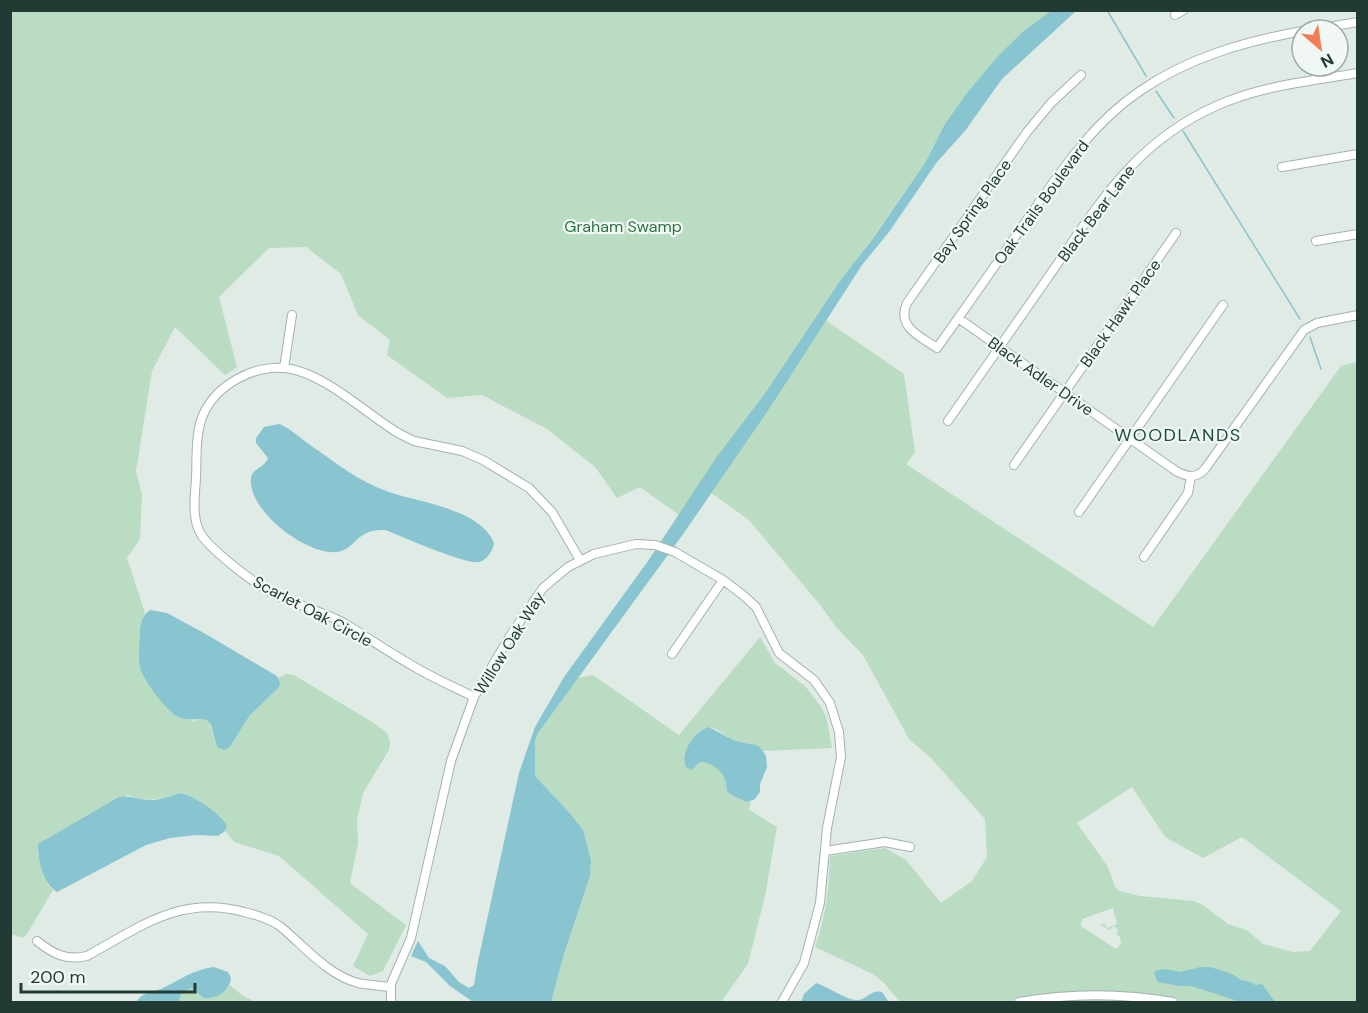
<svg xmlns="http://www.w3.org/2000/svg" width="1368" height="1013" viewBox="0 0 1368 1013" font-family="'DM Sans',sans-serif">
<rect width="100%" height="100%" fill="#e0ebe6"/>
<path fill="#b9dcc2" fill-rule="evenodd" d="M 10,11 L 1051,11 L 1026,29 L 933,146 L 925,163 L 818,315 L 904,374 L 915,452 L 906,464 L 1153,627 L 1341,366 L 1357,362 L 1357,1002 L 1189,1002 L 1119,993 L 1063,993 L 1004,1002 L 900,1002 L 884,983 L 873,974 L 815,947 C 826,916 829,888 830,856 L 885,848 L 906,860 L 941,903 L 972,881 L 987,857 L 985,819 L 931,758 L 909,739 L 863,655 L 836,627 L 821,606 L 749,520 L 711,493 L 690,523 L 640,487 L 617,498 L 595,467 L 547,429 L 482,395 L 447,398 L 387,355 L 390,340 L 358,315 L 341,274 L 306,247 L 269,248 L 219,297 L 237,367 L 225,375 L 175,327 L 152,371 L 136,471 L 142,494 L 140,539 L 127,558 L 145,613 L 143,617 L 192,721 L 202,719 L 209,722 L 217,747 L 230,748 L 250,715 L 280,682 L 278,678 L 286,674 L 294,675 L 374,723 L 387,733 L 390,742 L 389,750 L 363,793 L 357,820 L 358,843 L 350,883 L 406,925 L 383,971 L 370,976 L 353,966 L 368,934 L 279,856 L 234,842 L 225,831 L 226,825 L 181,793 C 164,798 144,804 128,795 L 38,852 L 48,885 L 53,890 L 27,934 L 23,938 L 11,934 ZM 1132,787 L 1165,837 L 1203,858 L 1242,837 L 1341,911 L 1310,951 L 1293,952 L 1263,944 L 1247,930 L 1228,924 L 1203,905 L 1194,901 L 1140,896 L 1119,891 L 1115,887 L 1108,867 L 1077,823 ZM 1113,908 L 1117,924 L 1107,928 L 1104,923 L 1100,925 L 1110,930 L 1113,926 L 1118,929 L 1116,934 L 1120,937 L 1121,944 L 1116,949 L 1081,926 L 1082,919 Z
M 760,637 L 775,663 L 805,686 L 820,705 L 826,716 L 832,748 L 763,751 C 755,741 746,745 735,741 C 728,738 721,731 714,728 C 707,726 701,730 696,734 L 696,767 L 700,762 C 713,762 723,771 726,783 C 727,789 725,788 729,792 C 733,796 741,800 747,802 L 751,801 L 749,810 L 777,827 L 765,896 L 748,964 L 721,1002 L 551,1002 L 564,954 L 590,876 L 591,861 L 568,811 L 535,776 L 535,741 L 538,733 L 577,678 L 593,675 L 679,735 Z
M 230,985 L 243,996 L 256,1002 L 178,1002 L 182,993 L 189,988 L 194,989 L 200,995 L 227,989 Z
M 1064,999 L 1099,999 L 1153,1002 L 1040,1002 Z"/>
<path fill="#88c5d0" d="M 1051,11 L 1076,11 L 1002,79 L 965,131 L 937,162 L 889,232 L 862,265 L 771,406 L 686,530 L 538,733 L 535,741 L 535,776 L 568,811 L 583,830 L 591,861 L 590,876 L 564,954 L 551,1002 L 473,1002 L 450,986 L 426,962 L 411,956 L 418,941 L 429,958 L 445,966 L 459,982 L 469,988 L 474,985 L 478,961 L 519,773 L 535,727 L 564,677 L 648,561 L 716,458 L 766,392 L 840,281 L 871,241 L 925,163 L 945,124 L 967,93 L 1000,54 L 1026,29 Z
M 279,424 C 290,428 300,438 310,445 C 335,462 359,482 389,492 C 418,502 481,509 494,543 C 493,550 488,559 480,562 C 468,566 401,536 385,530 C 354,529 357,550 336,552 C 306,555 247,510 251,478 C 252,468 265,468 268,458 L 256,443 L 256,438 L 264,427 Z
M 150,610 L 167,613 L 204,633 L 277,676 L 280,682 L 279,687 L 250,715 L 230,747 L 224,750 L 217,747 L 211,725 L 207,720 C 197,718 184,722 175,715 C 164,707 143,680 140,667 C 138,658 139,647 140,638 C 140,627 140,617 150,610 Z
M 709,727 L 735,741 L 756,745 L 760,747 L 766,756 L 767,767 L 760,784 L 760,792 L 755,799 L 747,802 C 742,800 733,796 729,793 C 725,789 727,788 726,783 C 723,771 712,762 700,762 L 692,770 L 686,767 C 680,753 694,731 709,727 Z
M 181,793 C 198,798 216,811 227,825 L 225,831 L 218,836 L 196,835 L 170,838 L 146,845 L 57,892 C 43,884 38,859 38,844 L 119,797 C 129,795 137,799 147,800 C 158,801 170,796 181,793 Z
M 214,967 L 228,972 L 231,978 C 229,992 217,999 204,998 L 191,988 L 182,993 L 178,1002 L 136,1002 C 144,991 153,993 165,987 C 183,978 193,970 214,967 Z
M 1200,967 L 1210,967 L 1232,974 L 1241,980 L 1250,982 L 1255,985 L 1262,984 L 1275,1002 L 1241,1002 L 1191,986 L 1179,986 L 1158,982 L 1154,974 L 1155,971 L 1165,969 L 1181,972 Z
M 816,983 C 828,987 845,999 856,1000 C 867,1001 870,989 882,992 L 889,1002 L 801,1002 L 804,994 Z"/>
<g fill="none" stroke-linecap="round" stroke-linejoin="round">
<path stroke="#88c5d0" stroke-width="1.5" d="M 1107,10 L 1146,76
M 1156,91 L 1174,118
M 1183,131 L 1300,319
M 1310,337 L 1321,369"/>
<g stroke="#a3b3ad" stroke-width="10">
<path id="minor" d="M 1175,15 L 1184,10
M 1310,30 L 1358,22
M 1081,75 L 1051,103 L 1027,132 L 907,303 C 896,327 921,337 937,348 C 967,306 997,263 1026,221 C 1060,173 1091,124 1140,91 C 1189,57 1244,42 1302,31
M 1282,167 L 1358,154
M 1316,241 L 1358,234
M 958,318 L 1176,471 C 1187,477 1196,479 1205,469 L 1304,330 L 1317,323 L 1358,315
M 284,368 L 292,315
M 948,421 C 981,374 1014,326 1047,279 C 1096,208 1133,143 1216,106 C 1260,86 1310,81 1358,73
M 1014,465 L 1176,233
M 1079,512 L 1223,305
M 1144,557 L 1188,493 L 1191,476
M 672,654 L 723,580
M 474,697 C 454,687 433,678 413,666 C 390,653 367,637 344,623 C 322,611 298,606 276,595 C 256,585 216,554 202,536 C 191,520 195,496 196,478 C 197,458 195,434 203,415 C 216,385 253,365 285,368 C 323,372 365,413 398,433 L 414,441 L 462,451 L 483,460 L 529,488 L 552,512 L 580,560
M 825,851 L 885,842 L 910,847
M 37,941 C 53,954 67,961 87,956 C 140,927 180,895 244,912 C 257,915 271,919 281,927 C 305,947 328,975 358,983 C 369,985 380,986 390,987
M 391,1002 L 391,984 L 411,938 L 451,761 L 474,697 L 510,636 L 543,588 L 568,567 L 594,554 L 636,544 L 655,545 L 675,552 L 723,580 L 743,595 L 756,607 L 779,653 L 814,680 L 830,703 L 839,732 L 841,757 L 827,828 L 820,903 L 804,963 L 782,1002
M 1019,1002 C 1070,993 1122,993 1173,1002"/>
</g>
<use href="#minor" stroke="#fff" stroke-width="8"/>
</g>
<g text-anchor="middle" stroke-width="4.5" stroke-linejoin="round" paint-order="stroke">
<g font-size="16" fill="#213b34" stroke="#f1f8f4">
<text transform="translate(1041 202) rotate(-54)" y="6">Oak Trails Boulevard</text>
<text transform="translate(972 211) rotate(-55)" y="6">Bay Spring Place</text>
<text transform="translate(1096 213) rotate(-53)" y="6">Black Bear Lane</text>
<text transform="translate(1120 313) rotate(-55)" y="6">Black Hawk Place</text>
<text transform="translate(1041 376) rotate(35)" y="6">Black Adler Drive</text>
<text transform="translate(313 611) rotate(28)" y="6">Scarlet Oak Circle</text>
<text transform="translate(509 643) rotate(-58)" y="6">Willow Oak Way</text>
</g>
<g font-size="16" fill="#2c7247" stroke="#f1f8f4">
<text x="623" y="232">Graham Swamp</text>
</g>
<g font-size="18" letter-spacing="1.5" fill="#1d4d41" stroke="#f1f8f4">
<text x="1178" y="441">WOODLANDS</text>
</g>
</g>
<rect width="1368" height="1013" fill="none" stroke="#213b34" stroke-width="24"/>
<g transform="translate(1320 48) rotate(151)"><circle r="28" fill="#f1f8f4" stroke="#9eaca7" stroke-width="1.5"/>
<path d="M0-4.5L10 22L0 15L-10 22Z" fill="#f17e58"/>
<text y="-9" font-size="16" font-weight="bold" text-anchor="middle" fill="#213b34">N</text>
</g>
<path d="M21 983v9h174v-9" fill="none" stroke="#213b34" stroke-width="3"/>
<text x="30" y="983" font-size="18" fill="#213b34" stroke="#f1f8f4" stroke-width="4.5" paint-order="stroke">200 m</text>
</svg>
